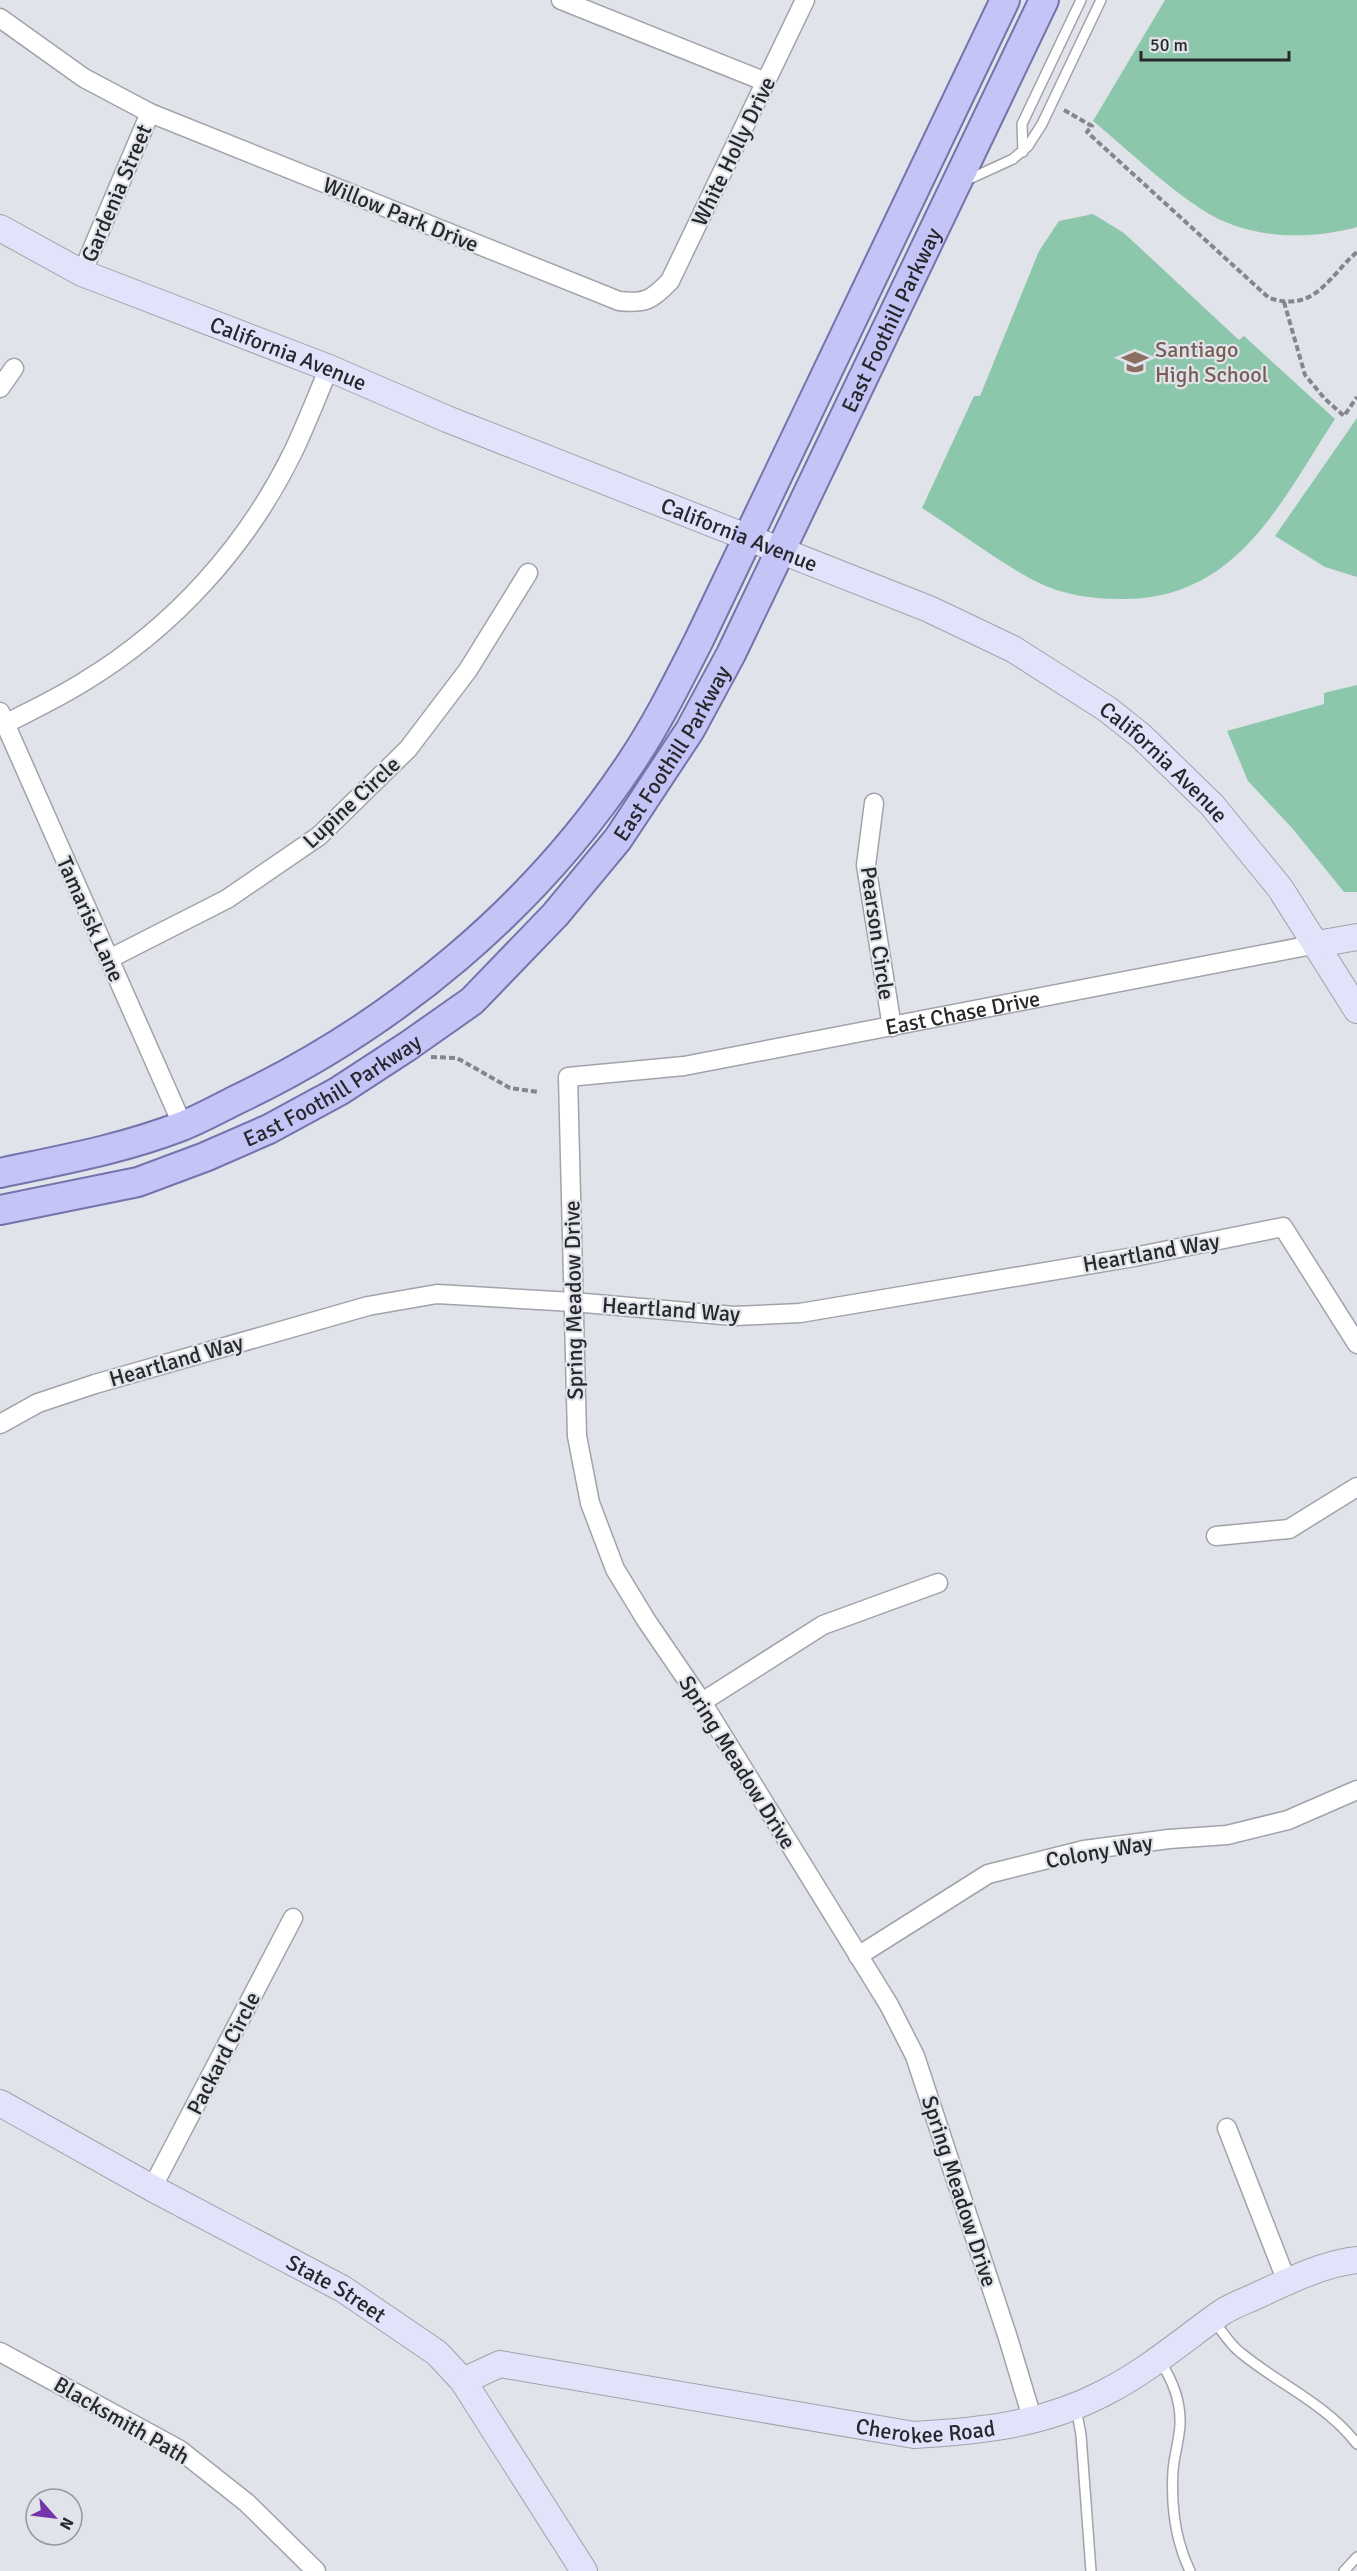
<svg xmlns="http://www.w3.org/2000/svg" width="1357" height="2571" viewBox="0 0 1357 2571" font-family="Signika,sans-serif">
<rect width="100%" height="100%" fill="#e1e3ea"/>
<path fill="#8dc7ab" d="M 1165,0 L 1357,0 L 1357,227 C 1306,241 1246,239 1201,209 C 1163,184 1128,150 1093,121 Z
M 1093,214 L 1124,233 L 1239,340 L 1244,336 L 1335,419 C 1280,503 1237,600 1121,599 C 1092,599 1063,595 1037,582 C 1000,563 958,531 922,508 L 974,396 L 980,396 L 1039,251 L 1059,221 Z
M 1357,418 L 1357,577 L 1325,567 L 1275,536 Z
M 1357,685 L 1357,892 L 1344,892 L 1292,828 L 1248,781 L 1227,731 L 1324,704 L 1324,693 Z"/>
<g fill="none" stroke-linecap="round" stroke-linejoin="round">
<g stroke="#a2a3aa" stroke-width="12">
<path id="lane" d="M 1023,152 L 1022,124 L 1081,0
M 965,181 L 1013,159 L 1028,146 L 1042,124 L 1101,0
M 1214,2321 C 1222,2331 1230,2345 1241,2353 C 1280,2385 1326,2404 1357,2444
M 1159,2360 C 1173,2380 1181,2400 1180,2425 C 1179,2441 1174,2456 1173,2471 C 1171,2505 1175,2540 1190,2571
M 1076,2408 L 1081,2435 L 1091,2571
M 1344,2571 L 1357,2557"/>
</g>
<g stroke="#a2a3aa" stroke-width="21">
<g id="street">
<path d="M 561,0 L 766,82"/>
<path d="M 0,18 L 84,78 L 150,113 L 619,301 C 645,304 652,300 670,281 L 805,0"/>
<path d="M 82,273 L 150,113"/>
<path d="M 0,388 L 14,368"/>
<path d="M 0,712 L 183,1126"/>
<path d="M 5,724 C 32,710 60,697 85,681 C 174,627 247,546 293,452 C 306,425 317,396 329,368"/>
<path d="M 874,803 L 866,865 L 892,1027"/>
<path d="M 109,959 L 227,899 L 319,836 L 408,749 L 468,670 L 528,573"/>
<path d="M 0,1424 L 38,1403 L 95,1384 L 368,1306 L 437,1294 L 573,1302 L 734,1316 L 800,1313 L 1134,1257 L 1283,1227 L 1357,1344"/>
<path d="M 1216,1536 L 1289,1529 L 1357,1487"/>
<path d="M 702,1702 L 823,1625 L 938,1583"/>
<path d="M 858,1956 L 988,1874 L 1084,1850 L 1169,1839 L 1227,1835 L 1288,1820 L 1357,1790"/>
<path d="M 1227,2128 L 1287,2282"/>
<path d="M 152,2188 L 293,1918"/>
<path d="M 0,2352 L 180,2450 L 247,2503 L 316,2571"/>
<path id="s1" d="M 1033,2421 L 1008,2338 L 915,2056 L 889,2005 L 702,1702 L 646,1620 L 615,1569 L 590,1503 L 577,1436 L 568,1077 L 684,1066 L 1317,944"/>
</g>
</g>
<g stroke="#a2a3aa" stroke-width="28">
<g id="secondary">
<path id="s2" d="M 0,228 L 82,273 L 329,368 L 447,419 L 929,609 L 1013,649 L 1107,709 L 1141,736 L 1212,805 L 1280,888 L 1357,1010"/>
<path d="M 1317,944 L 1357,937"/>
<path id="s3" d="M 0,2103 L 152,2188 L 343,2289 L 437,2353 L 463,2381 L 584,2571"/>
<path id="s4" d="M 463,2381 L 500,2364 L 914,2435 C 982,2431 1042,2425 1104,2393 C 1146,2372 1183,2340 1221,2313 C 1231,2306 1243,2302 1254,2297 C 1286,2282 1322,2264 1357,2260"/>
</g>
</g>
<g stroke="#7474ac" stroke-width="32">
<g id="primary">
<path d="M 0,1173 C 61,1160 123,1149 182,1126 C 200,1119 218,1109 236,1100 C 394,1025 535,908 632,761 C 658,722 678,681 699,640 L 1005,0"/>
<path id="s5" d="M 0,1210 L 138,1182 L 205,1157 L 269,1129 L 339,1091 L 408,1046 L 472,1001 L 555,915 L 618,839 L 690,730 L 731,654 L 1044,0"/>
</g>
</g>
<path stroke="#84868b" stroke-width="4" stroke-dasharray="6 3" stroke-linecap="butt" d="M 1064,110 L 1092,126 L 1087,132 L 1269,298 C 1315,313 1328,277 1357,252
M 1284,302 L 1305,375 L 1325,399 L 1344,416 L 1357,397
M 431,1057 L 457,1058 L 510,1088 L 538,1092"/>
<use href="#lane" stroke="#fff" stroke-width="9"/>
<use href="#street" stroke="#fff" stroke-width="18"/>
<use href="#secondary" stroke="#e2e2fb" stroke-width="26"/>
<use href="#primary" stroke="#c5c4f7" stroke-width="28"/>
</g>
<defs>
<g id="school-bare" transform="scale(2.07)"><path d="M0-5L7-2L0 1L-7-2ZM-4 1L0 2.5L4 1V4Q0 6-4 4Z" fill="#8d6e63" stroke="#e1e3ea" stroke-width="2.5" paint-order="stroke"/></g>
</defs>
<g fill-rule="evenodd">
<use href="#school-bare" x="1135" y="362"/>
</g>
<g text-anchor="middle" stroke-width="4.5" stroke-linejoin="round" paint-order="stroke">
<g font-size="22" fill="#27282b" stroke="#e1e3ea">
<text transform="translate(733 151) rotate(-64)" y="8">White Holly Drive</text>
<text transform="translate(116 193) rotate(-67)" y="8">Gardenia Street</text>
<text transform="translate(401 214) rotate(22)" y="8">Willow Park Drive</text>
<text dy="8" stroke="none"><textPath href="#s5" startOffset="1328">East Foothill Parkway</textPath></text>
<text dy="8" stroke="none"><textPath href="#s2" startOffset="315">California Avenue</textPath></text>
<text dy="8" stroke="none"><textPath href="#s2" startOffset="801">California Avenue</textPath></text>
<text dy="8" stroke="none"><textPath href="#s5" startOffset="842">East Foothill Parkway</textPath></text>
<text dy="8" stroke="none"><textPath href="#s2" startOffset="1287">California Avenue</textPath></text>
<text transform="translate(351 802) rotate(-43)" y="8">Lupine Circle</text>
<text transform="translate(91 919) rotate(66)" y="8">Tamarisk Lane</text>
<text transform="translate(878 933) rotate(82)" y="8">Pearson Circle</text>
<text dy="8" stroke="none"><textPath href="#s1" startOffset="1854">East Chase Drive</textPath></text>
<text dy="8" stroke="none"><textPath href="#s5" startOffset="356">East Foothill Parkway</textPath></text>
<text transform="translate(1151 1252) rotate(-10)" y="8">Heartland Way</text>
<text transform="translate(573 1300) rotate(-91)" y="8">Spring Meadow Drive</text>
<text transform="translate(671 1309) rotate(4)" y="8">Heartland Way</text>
<text transform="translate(176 1360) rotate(-16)" y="8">Heartland Way</text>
<text transform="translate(738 1762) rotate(58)" y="8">Spring Meadow Drive</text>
<text transform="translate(1099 1851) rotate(-10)" y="8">Colony Way</text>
<text transform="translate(223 2053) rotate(-63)" y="8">Packard Circle</text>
<text transform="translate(960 2191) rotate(72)" y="8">Spring Meadow Drive</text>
<text dy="8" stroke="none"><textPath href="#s3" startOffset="384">State Street</textPath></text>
<text transform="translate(122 2420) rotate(30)" y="8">Blacksmith Path</text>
<text dy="8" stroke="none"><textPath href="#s4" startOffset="472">Cherokee Road</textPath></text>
</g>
<g font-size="22" fill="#785e54" stroke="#e1e3ea" text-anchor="start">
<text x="1155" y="357">Santiago<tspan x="1155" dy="25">High School</tspan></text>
</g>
</g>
<g transform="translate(54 2517) rotate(118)"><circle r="28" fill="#e1e3ea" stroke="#97989e" stroke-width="1.5"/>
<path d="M0-4.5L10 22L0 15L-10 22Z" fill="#7534a9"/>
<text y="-9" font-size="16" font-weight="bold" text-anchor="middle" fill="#27282b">N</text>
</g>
<path d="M1141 51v9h148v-9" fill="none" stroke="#27282b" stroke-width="3"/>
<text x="1150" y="51" font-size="18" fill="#27282b" stroke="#e1e3ea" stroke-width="4.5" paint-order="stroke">50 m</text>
</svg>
